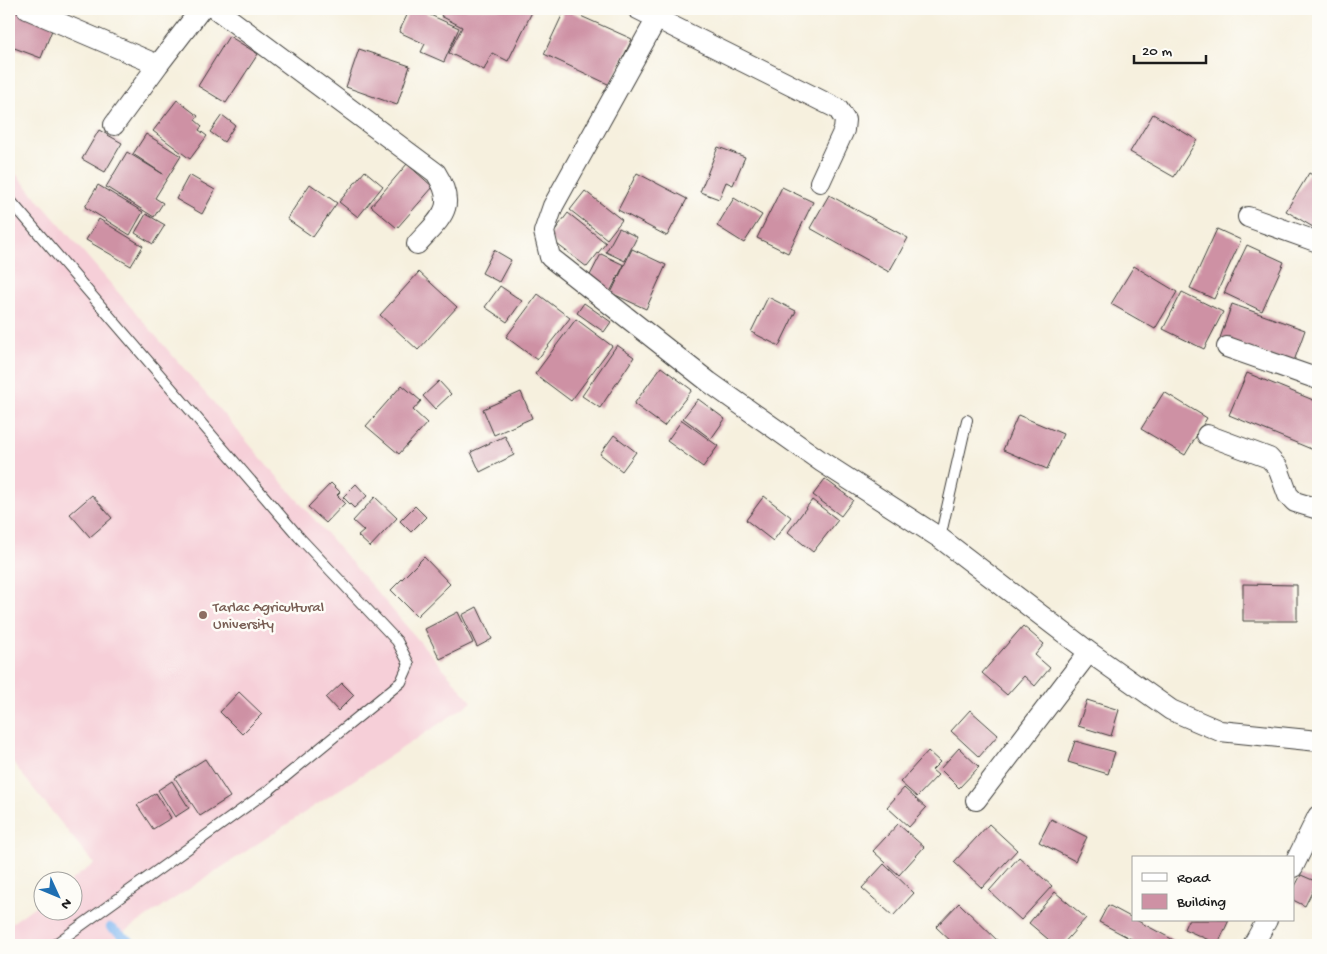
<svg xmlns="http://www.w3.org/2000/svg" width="1327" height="954" viewBox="0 0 1327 954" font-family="'Gochi Hand',sans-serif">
<rect width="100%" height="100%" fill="#fdfcf7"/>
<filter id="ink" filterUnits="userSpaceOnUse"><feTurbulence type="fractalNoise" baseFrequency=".02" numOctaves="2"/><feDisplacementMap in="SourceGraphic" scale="10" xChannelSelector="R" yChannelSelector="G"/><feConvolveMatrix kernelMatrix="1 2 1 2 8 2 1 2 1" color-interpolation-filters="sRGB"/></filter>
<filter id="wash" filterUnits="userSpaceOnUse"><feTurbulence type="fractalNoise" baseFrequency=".0096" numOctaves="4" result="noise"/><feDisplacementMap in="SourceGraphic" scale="20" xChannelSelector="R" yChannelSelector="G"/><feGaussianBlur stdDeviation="1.12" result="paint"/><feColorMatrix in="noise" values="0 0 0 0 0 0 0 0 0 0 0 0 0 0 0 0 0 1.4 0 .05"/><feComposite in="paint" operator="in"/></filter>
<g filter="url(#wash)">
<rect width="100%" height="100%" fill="#f6f0de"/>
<path fill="#f6cfd8" d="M 9,166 L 472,702 L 104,945 L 9,945 L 9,925 L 42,901 L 42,912 L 72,912 L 72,882 L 70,881 L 94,864 L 9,758 Z"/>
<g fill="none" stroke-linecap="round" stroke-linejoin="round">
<path stroke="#82b8f1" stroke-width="8" d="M 110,927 L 136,945"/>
</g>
<g id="blocks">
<path fill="#ce91a4" d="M 14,9 L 54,25 L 41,58 L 9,46 L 9,21 Z
M 410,9 L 417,9 L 459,28 L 444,62 L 421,52 L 425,44 L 399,32 Z
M 445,9 L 526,9 L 532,12 L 508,61 L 492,53 L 484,70 L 449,53 L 462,27 L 441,16 Z
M 565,9 L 632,39 L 610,85 L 544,54 Z
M 229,36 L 258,54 L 226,103 L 198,86 Z
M 359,49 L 410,66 L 397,105 L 346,87 Z
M 177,100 L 198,116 L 195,120 L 202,126 L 199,130 L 207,136 L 190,159 L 153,131 Z
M 1153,114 L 1197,140 L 1174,177 L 1130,152 Z
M 222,115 L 235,125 L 224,142 L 210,132 Z
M 99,130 L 122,143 L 105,172 L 82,159 Z
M 146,134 L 181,156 L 155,198 L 163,203 L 154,217 L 106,187 L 127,152 L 163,174 L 133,154 Z
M 718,147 L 745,157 L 733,185 L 726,182 L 719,199 L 700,192 Z
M 407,164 L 433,187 L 397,228 L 371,206 Z
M 365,171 L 383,186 L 358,217 L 339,202 Z
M 637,173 L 687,199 L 667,236 L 618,210 Z
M 1309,173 L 1318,178 L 1318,230 L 1286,211 Z
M 189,175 L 215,190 L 202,214 L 176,199 Z
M 310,184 L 337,203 L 313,237 L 287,219 Z
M 98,185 L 143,212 L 130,235 L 85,207 Z
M 782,187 L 813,202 L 788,253 L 757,238 Z
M 585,191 L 622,220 L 607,239 L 570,210 Z
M 829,195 L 908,238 L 889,272 L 810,228 Z
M 734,198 L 762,215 L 744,243 L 717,226 Z
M 568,213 L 606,243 L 587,267 L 549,238 Z
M 146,214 L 165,225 L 153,244 L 135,233 Z
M 99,219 L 143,246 L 131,266 L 86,240 Z
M 619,228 L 637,237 L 625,261 L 606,252 Z
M 1217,229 L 1241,240 L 1214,299 L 1190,288 Z
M 1247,245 L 1284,262 L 1262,311 L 1224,293 Z
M 632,249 L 666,265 L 646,309 L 611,293 Z
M 494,250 L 511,260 L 499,282 L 482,273 Z
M 601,254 L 624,265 L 610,292 L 587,281 Z
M 1134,266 L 1177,292 L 1155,329 L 1111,304 Z
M 419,272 L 457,307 L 418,350 L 380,315 Z
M 500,286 L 522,301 L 507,322 L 485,307 Z
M 1182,292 L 1223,312 L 1204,349 L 1163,329 Z
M 538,294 L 570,318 L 537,360 L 506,337 Z
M 768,297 L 796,311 L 779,346 L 751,332 Z
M 584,303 L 611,322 L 604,332 L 577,313 Z
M 1232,304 L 1305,330 L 1293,364 L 1220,338 Z
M 576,319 L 612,346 L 571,401 L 535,374 Z
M 617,345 L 634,357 L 600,408 L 582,396 Z
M 661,367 L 692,390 L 664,426 L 634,404 Z
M 1247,373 L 1318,402 L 1318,444 L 1316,451 L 1229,415 Z
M 439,381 L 451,394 L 435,409 L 423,396 Z
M 402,385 L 421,401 L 413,410 L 427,423 L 399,454 L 366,426 Z
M 521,392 L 532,418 L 494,435 L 483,409 Z
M 1164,392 L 1207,418 L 1185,455 L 1141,429 Z
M 698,399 L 725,419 L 711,439 L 683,418 Z
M 1018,415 L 1063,434 L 1047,469 L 1003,450 Z
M 682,420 L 718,446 L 703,467 L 667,441 Z
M 614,435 L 636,452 L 622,471 L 600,454 Z
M 505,436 L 514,455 L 480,472 L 471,452 Z
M 825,479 L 853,500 L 841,516 L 813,495 Z
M 331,483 L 340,492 L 337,495 L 345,503 L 326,523 L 308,507 Z
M 356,484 L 367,496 L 354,508 L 343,497 Z
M 92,495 L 112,518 L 90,537 L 70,514 Z
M 764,496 L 791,517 L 773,541 L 746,520 Z
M 375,497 L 397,518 L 370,547 L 358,536 L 364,531 L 353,521 Z
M 812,500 L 838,520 L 813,552 L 788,532 Z
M 415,506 L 426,517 L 411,532 L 400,521 Z
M 424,557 L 450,584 L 417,616 L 391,590 Z
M 1243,584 L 1297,585 L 1297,621 L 1243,621 Z
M 477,607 L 492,639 L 477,647 L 462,615 Z
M 458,612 L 473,643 L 440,659 L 425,629 Z
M 1023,626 L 1044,644 L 1035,655 L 1050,668 L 1035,686 L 1024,676 L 1007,695 L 982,673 Z
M 342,683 L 354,695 L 338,711 L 326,698 Z
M 239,692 L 262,714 L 242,734 L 220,712 Z
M 1087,700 L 1119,710 L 1111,736 L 1078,726 Z
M 970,710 L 998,735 L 979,757 L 951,731 Z
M 1075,741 L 1115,752 L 1108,774 L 1068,762 Z
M 959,748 L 979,767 L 959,788 L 940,769 Z
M 928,751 L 940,762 L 932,770 L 938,775 L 917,797 L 900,782 Z
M 205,759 L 230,797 L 200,816 L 175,778 Z
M 172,781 L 189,808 L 175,817 L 158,790 Z
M 904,788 L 926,808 L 909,827 L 887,807 Z
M 156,793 L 171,818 L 153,829 L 137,805 Z
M 1051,819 L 1087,837 L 1075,861 L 1039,842 Z
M 898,824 L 924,847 L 899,875 L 873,851 Z
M 989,824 L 1017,850 L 982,888 L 954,862 Z
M 1019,857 L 1052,886 L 1021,920 L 989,891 Z
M 884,864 L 914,893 L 893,916 L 862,888 Z
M 1301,875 L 1317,882 L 1305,906 L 1293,900 L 1293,890 Z
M 1055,892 L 1086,918 L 1062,945 L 1055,945 L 1029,923 Z
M 959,903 L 1002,945 L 955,945 L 936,927 Z
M 1108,905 L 1181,944 L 1180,945 L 1129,945 L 1133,940 L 1099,922 Z
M 1188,920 L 1229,920 L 1218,944 L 1184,929 Z"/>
</g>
</g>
<g filter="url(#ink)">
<use href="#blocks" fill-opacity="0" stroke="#3d3c39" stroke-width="1"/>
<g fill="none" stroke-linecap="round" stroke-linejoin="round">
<g stroke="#3d3c39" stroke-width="12">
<path id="lane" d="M 9,199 L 299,537 L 397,641 L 409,664 L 401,682 L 269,790 L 54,945
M 940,538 L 967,420"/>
</g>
<g stroke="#3d3c39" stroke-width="22">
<path id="street" d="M 27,9 L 158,65 L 201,9
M 216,9 L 436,173 C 458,208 441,217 417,244
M 638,9 L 838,109 L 845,120 L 844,130 L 820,182
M 662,9 L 553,206 L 544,232 L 550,257 L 709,382 L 822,462 L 940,538 L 1089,652 L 1171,710 L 1220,731 L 1318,741
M 114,125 L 158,65
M 1248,217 L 1318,242
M 1227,347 L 1318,379
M 1207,435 L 1269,458 L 1278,468 L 1288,495 L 1295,502 L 1318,509
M 976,800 L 1089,652
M 1293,867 L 1318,816
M 1253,945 L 1267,920"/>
</g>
<use href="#lane" stroke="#fff" stroke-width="10"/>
<use href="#street" stroke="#fff" stroke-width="20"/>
</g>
</g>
<circle fill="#8d6e63" stroke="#fdfcf7" stroke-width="2" cx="203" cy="615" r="5"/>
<g text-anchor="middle" stroke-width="5" stroke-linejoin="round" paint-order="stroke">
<g font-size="15" fill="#785e54" stroke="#fdfcf7" text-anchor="start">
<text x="213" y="611">Tarlac Agricultural<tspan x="213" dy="17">University</tspan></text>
</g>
</g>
<rect width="1327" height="954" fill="none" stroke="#fdfcf7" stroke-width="30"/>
<rect x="1132" y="856" width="162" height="65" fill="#fdfcf7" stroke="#a3a29f"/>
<rect x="1142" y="873" width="25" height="8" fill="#ffffff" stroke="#a3a29f"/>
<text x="1177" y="882" font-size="15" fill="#1c1c1c">Road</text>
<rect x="1142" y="894" width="25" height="15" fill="#ce91a4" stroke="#a3a29f"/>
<text x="1177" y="906" font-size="15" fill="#1c1c1c">Building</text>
<g transform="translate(58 896) rotate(134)"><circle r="24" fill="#fdfcf7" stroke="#a3a29f"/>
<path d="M0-4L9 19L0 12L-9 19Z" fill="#1f6fb2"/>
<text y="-8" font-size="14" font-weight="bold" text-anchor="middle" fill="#1c1c1c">N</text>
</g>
<path d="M1134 55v8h72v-8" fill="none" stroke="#1c1c1c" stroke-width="2.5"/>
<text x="1142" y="55" font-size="15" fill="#1c1c1c" stroke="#fdfcf7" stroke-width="4" paint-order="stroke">20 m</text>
</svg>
